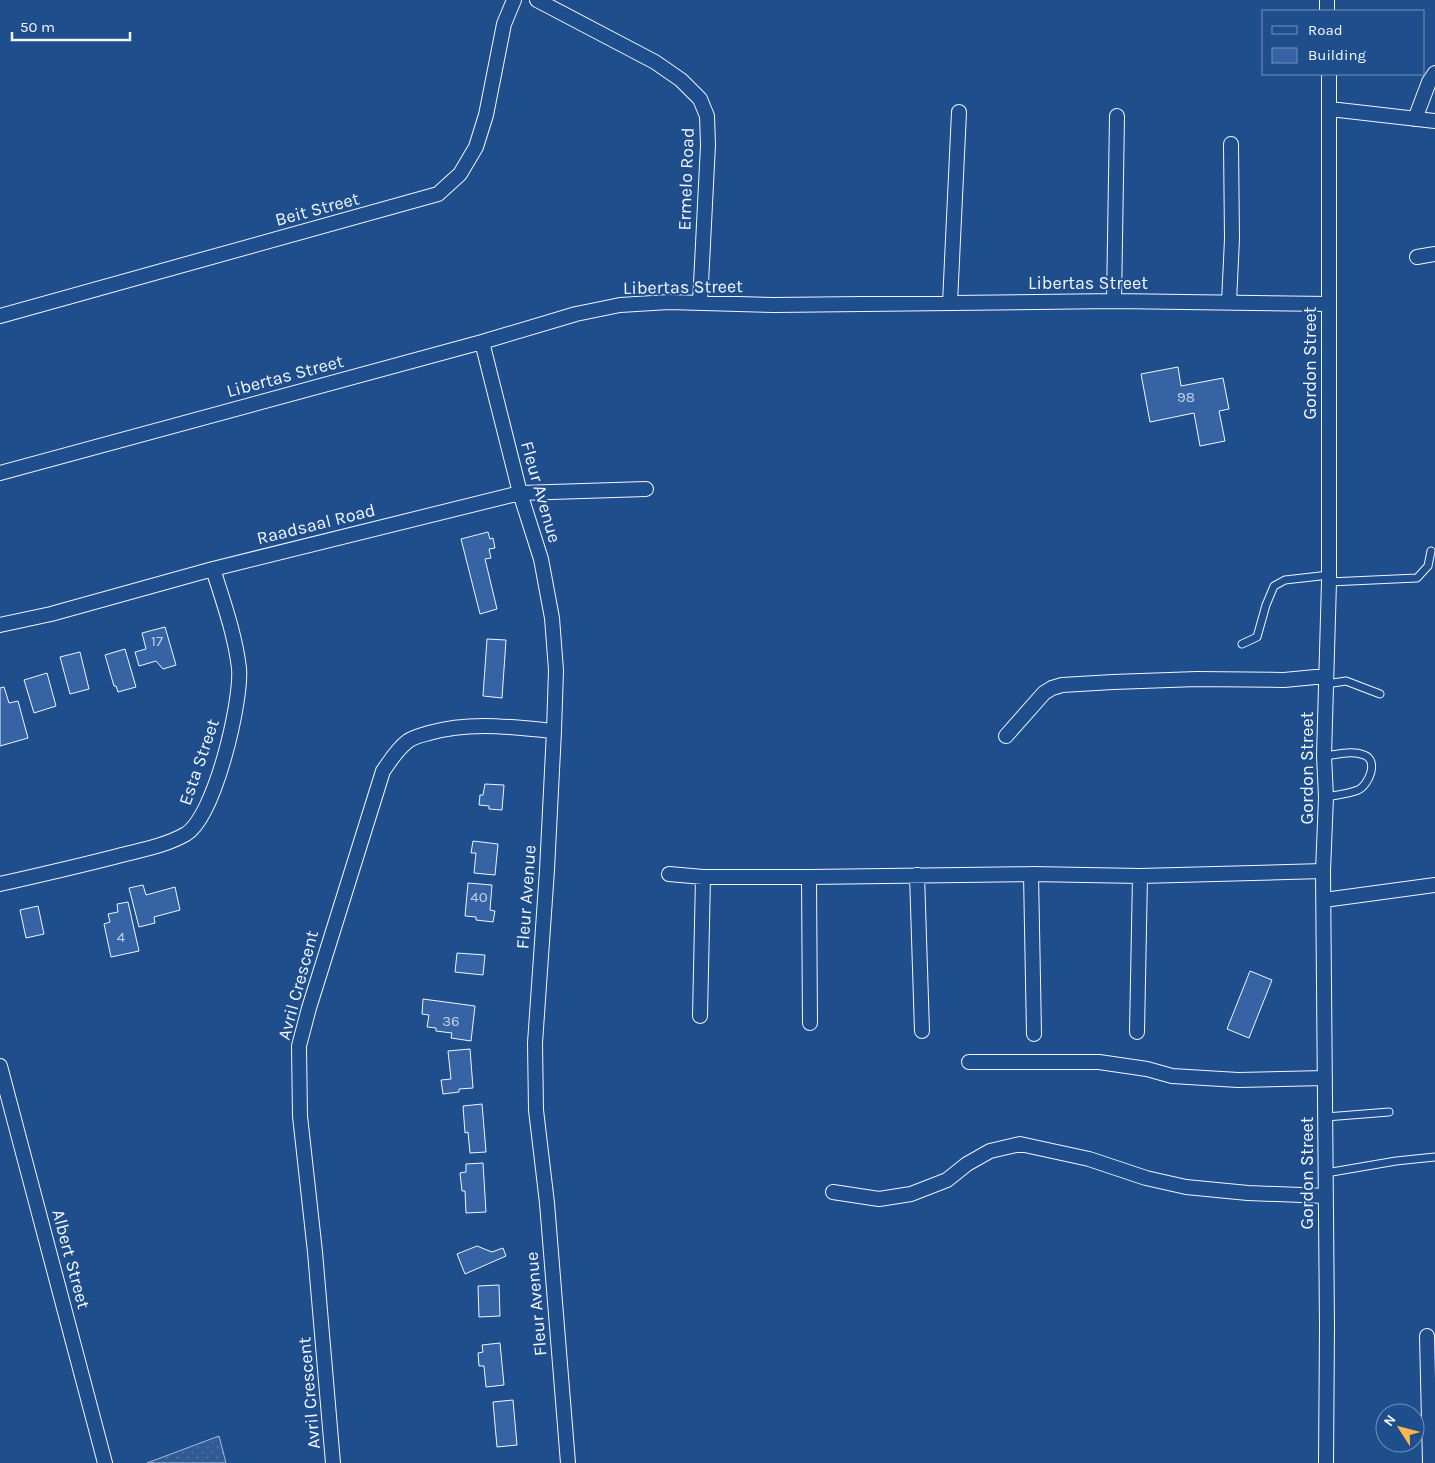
<svg xmlns="http://www.w3.org/2000/svg" width="1435" height="1463" viewBox="0 0 1435 1463" font-family="Karla,sans-serif">
<defs>
<pattern id="park-dots" width="8" height="8" patternUnits="userSpaceOnUse" patternTransform="scale(1.25)"><rect width="8" height="8" fill="#305b95"/><path d="M2 2h.1M6 6h.1" fill="none" stroke="#4e73a5" stroke-width="1.8" stroke-linecap="round"/></pattern>
</defs>
<rect width="100%" height="100%" fill="#1f4e8c"/>
<path fill="url(#park-dots)" stroke="#a8bbd7" d="M 219,1436 L 226,1463 L 147,1463 Z"/>
<path fill="#3563a3" stroke="#f2f6ff" d="M 1178,367 L 1181,386 L 1223,378 L 1229,409 L 1219,411 L 1225,441 L 1200,446 L 1194,413 L 1150,422 L 1141,374 Z
M 488,532 L 490,539 L 493,538 L 495,548 L 489,549 L 491,558 L 485,559 L 497,609 L 480,614 L 461,539 Z
M 165,627 L 176,665 L 163,669 L 156,661 L 139,666 L 135,652 L 146,649 L 142,633 Z
M 487,639 L 506,640 L 502,698 L 483,696 Z
M 125,649 L 136,687 L 118,692 L 116,686 L 114,686 L 105,655 Z
M 80,652 L 89,689 L 70,694 L 60,657 Z
M 47,673 L 56,706 L 34,713 L 24,680 Z
M 4,687 L 9,703 L 18,701 L 28,738 L 0,746 L 0,688 Z
M 485,784 L 504,785 L 502,810 L 489,809 L 489,806 L 479,805 L 480,795 L 483,795 Z
M 473,841 L 498,844 L 495,875 L 474,873 L 476,853 L 471,853 Z
M 468,883 L 492,885 L 490,910 L 495,911 L 493,922 L 476,920 L 476,917 L 465,916 Z
M 143,885 L 146,895 L 175,887 L 180,910 L 154,917 L 155,923 L 139,927 L 129,888 Z
M 128,902 L 139,951 L 111,957 L 104,924 L 110,922 L 108,914 L 118,912 L 117,904 Z
M 38,906 L 44,934 L 26,938 L 20,910 Z
M 457,953 L 485,955 L 483,975 L 455,972 Z
M 1250,971 L 1272,980 L 1249,1038 L 1227,1029 Z
M 423,999 L 475,1006 L 471,1041 L 451,1038 L 452,1033 L 436,1031 L 436,1028 L 427,1027 L 429,1015 L 422,1014 Z
M 470,1049 L 473,1088 L 459,1089 L 459,1092 L 443,1094 L 441,1080 L 451,1079 L 448,1051 Z
M 482,1104 L 486,1152 L 470,1153 L 468,1132 L 465,1133 L 463,1106 Z
M 483,1163 L 486,1212 L 466,1213 L 465,1191 L 462,1191 L 460,1173 L 466,1172 L 466,1164 Z
M 477,1246 L 492,1252 L 503,1248 L 506,1256 L 465,1274 L 457,1254 Z
M 499,1285 L 500,1316 L 479,1317 L 478,1286 Z
M 500,1343 L 504,1385 L 486,1387 L 484,1366 L 479,1366 L 478,1353 L 483,1352 L 482,1345 Z
M 513,1400 L 517,1445 L 497,1447 L 493,1402 Z"/>
<g fill="none" stroke-linecap="round" stroke-linejoin="round">
<g stroke="#f2f6ff" stroke-width="9">
<path id="lane" d="M 1329,582 L 1417,578 L 1428,566 L 1431,551
M 1242,644 L 1257,637 L 1266,605 L 1274,586 L 1285,580 L 1329,575
M 1326,684 L 1346,681 L 1380,694
M 1324,756 C 1337,755 1351,750 1364,755 C 1379,760 1369,785 1358,790 C 1348,794 1336,795 1326,797
M 1326,1117 L 1389,1112
M 1326,1173 L 1396,1161 L 1435,1157"/>
</g>
<g stroke="#f2f6ff" stroke-width="16">
<path id="street" d="M 537,0 L 655,62 L 681,80 L 700,99 L 707,116 L 708,145 L 700,303
M 1327,0 L 1327,11
M 1330,109 L 1435,121
M 1415,119 L 1429,82 L 1435,73
M 1417,257 L 1435,254
M 1114,301 L 1117,116
M 1229,302 L 1232,239 L 1231,144
M 950,303 L 959,112
M 0,316 L 438,194 L 460,174 L 476,147 L 486,115 L 504,24 L 514,0
M 482,342 L 520,493 L 541,559 L 552,618 L 556,670 L 554,731 L 547,870 L 535,1043 L 536,1110 L 547,1203 L 568,1463
M 0,473 L 482,342 L 576,314 L 620,305 L 669,302 L 774,305 L 1114,301 L 1329,304
M 0,625 L 51,614 L 213,569 L 520,493 L 646,489
M 1006,736 L 1044,693 L 1052,688 L 1062,685 L 1113,682 L 1197,679 L 1284,680 L 1326,676
M 669,874 L 703,877 L 809,877 L 1031,874 L 1140,876 L 1323,871
M 1031,874 L 1034,1034
M 917,875 L 922,1031
M 809,877 L 810,1023
M 0,884 C 40,875 79,866 118,856 C 141,850 165,846 186,834 C 215,816 242,701 239,668 C 235,634 223,601 213,569
M 1324,900 L 1435,885
M 700,1016 L 703,877
M 1137,1032 L 1140,876
M 969,1062 L 1099,1062 L 1147,1069 L 1172,1076 L 1238,1080 L 1325,1078
M 0,1066 L 105,1463
M 833,1192 L 879,1199 L 911,1194 L 947,1180 L 967,1164 L 990,1151 L 1020,1144 L 1089,1159 L 1146,1178 L 1186,1187 L 1248,1193 L 1326,1196
M 1427,1336 L 1430,1463
M 333,1463 L 315,1252 L 300,1116 L 299,1046 L 309,1008 L 383,771 C 391,760 397,749 408,741 C 413,737 422,735 429,733 C 470,721 512,727 554,731
M 1326,1463 L 1327,1327 L 1323,871 L 1326,797 L 1324,756 L 1329,582 L 1329,74"/>
</g>
<use href="#lane" stroke="#1f4e8c" stroke-width="7"/>
<use href="#street" stroke="#1f4e8c" stroke-width="14"/>
</g>
<g text-anchor="middle" stroke-width="4" stroke-linejoin="round" paint-order="stroke">
<g font-size="15" fill="#c3d1e8">
<text x="1186" y="402">98</text>
<text x="157" y="646">17</text>
<text x="479" y="902">40</text>
<text x="121" y="942">4</text>
<text x="451" y="1026">36</text>
</g>
<g font-size="18" fill="#f2f6ff" stroke="#1f4e8c">
<text transform="translate(686 179) rotate(-88)" y="6">Ermelo Road</text>
<text transform="translate(317 209) rotate(-15)" y="6">Beit Street</text>
<text x="1088" y="289">Libertas Street</text>
<text transform="translate(683 287) rotate(-1)" y="6">Libertas Street</text>
<text transform="translate(1310 363) rotate(-90)" y="6">Gordon Street</text>
<text transform="translate(285 376) rotate(-15)" y="6">Libertas Street</text>
<text transform="translate(541 492) rotate(74)" y="6">Fleur Avenue</text>
<text transform="translate(316 524) rotate(-14)" y="6">Raadsaal Road</text>
<text transform="translate(199 762) rotate(-71)" y="6">Esta Street</text>
<text transform="translate(1307 768) rotate(-90)" y="6">Gordon Street</text>
<text transform="translate(526 897) rotate(-86)" y="6">Fleur Avenue</text>
<text transform="translate(298 985) rotate(-75)" y="6">Avril Crescent</text>
<text transform="translate(1307 1173) rotate(-90)" y="6">Gordon Street</text>
<text transform="translate(71 1259) rotate(75)" y="6">Albert Street</text>
<text transform="translate(536 1304) rotate(-95)" y="6">Fleur Avenue</text>
<text transform="translate(309 1393) rotate(-95)" y="6">Avril Crescent</text>
</g>
</g>
<rect x="1262" y="10" width="162" height="65" fill="#1f4e8c" stroke="#7391ba"/>
<rect x="1272" y="26" width="25" height="8" fill="#1f4e8c" stroke="#7391ba"/>
<text x="1308" y="35" font-size="15" fill="#f2f6ff">Road</text>
<rect x="1272" y="48" width="25" height="15" fill="#3563a3" stroke="#7391ba"/>
<text x="1308" y="60" font-size="15" fill="#f2f6ff">Building</text>
<g transform="translate(1400 1428) rotate(306)"><circle r="24" fill="#1f4e8c" stroke="#7391ba"/>
<path d="M0-4L9 19L0 12L-9 19Z" fill="#ffb74d"/>
<text y="-8" font-size="14" font-weight="bold" text-anchor="middle" fill="#f2f6ff">N</text>
</g>
<path d="M12 32v8h118v-8" fill="none" stroke="#f2f6ff" stroke-width="2.5"/>
<text x="20" y="32" font-size="15" fill="#f2f6ff" stroke="#1f4e8c" stroke-width="4" paint-order="stroke">50 m</text>
</svg>
